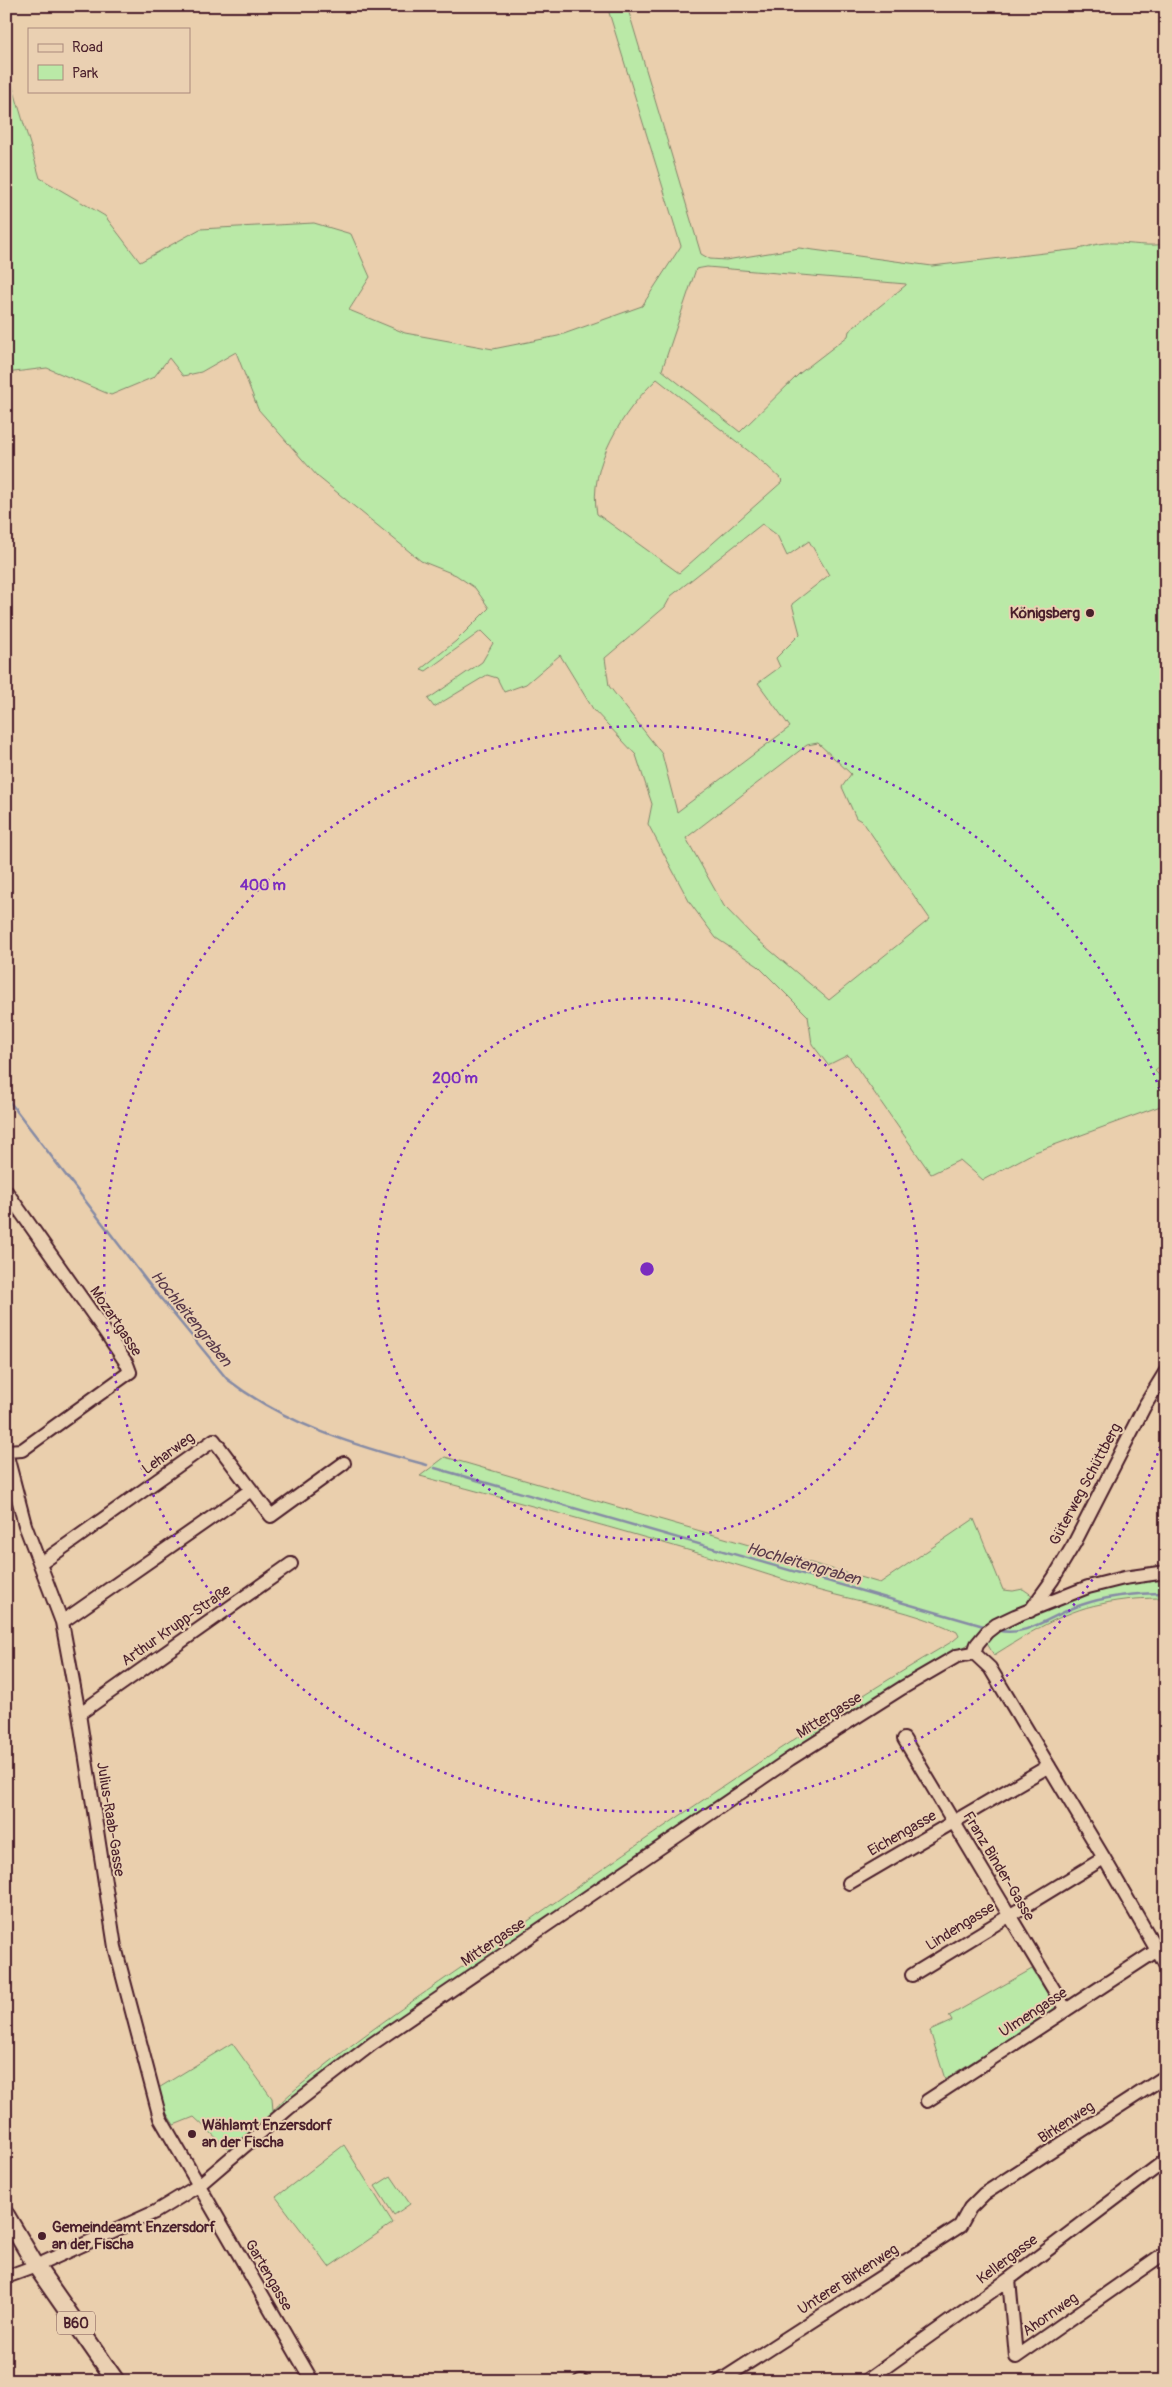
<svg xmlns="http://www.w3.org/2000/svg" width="1172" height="2387" viewBox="0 0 1172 2387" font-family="Pangolin,sans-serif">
<rect width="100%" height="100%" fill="#eacfad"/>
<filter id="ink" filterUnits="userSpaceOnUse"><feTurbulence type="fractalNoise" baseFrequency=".02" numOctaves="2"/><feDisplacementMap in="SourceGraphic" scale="10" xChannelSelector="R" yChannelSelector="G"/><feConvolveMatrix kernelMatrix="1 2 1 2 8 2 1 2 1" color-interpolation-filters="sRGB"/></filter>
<g filter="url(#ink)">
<path fill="#bae9a7" stroke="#828469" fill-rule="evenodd" d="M 607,6 L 627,6 L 701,254 L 710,259 L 726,260 L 799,248 L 932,266 L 1079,249 C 1090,246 1101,242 1114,243 C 1132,243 1147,247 1166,244 L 1166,1062 L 1155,1071 L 1166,1082 L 1166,1104 L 1035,1152 L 983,1180 L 960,1160 L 931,1174 L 848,1055 L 828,1065 L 812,1044 L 808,1016 L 758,966 L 716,938 L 690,903 L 648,824 L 652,804 L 636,755 L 593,709 L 560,655 L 526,684 L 504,692 L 497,678 L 487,675 L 434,707 L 428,699 L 482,662 L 493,643 L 481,631 L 426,671 L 421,669 L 456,641 L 489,608 L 475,588 L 456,575 L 421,561 L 317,476 L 258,409 L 236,352 L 201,372 L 183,376 L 169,358 L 154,377 L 111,395 L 47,368 L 6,373 L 6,64 L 40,178 L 105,216 L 140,262 L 200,229 L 314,223 L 351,234 L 370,277 L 349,310 L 405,333 L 493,349 L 558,336 L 642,306 L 681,246 ZM 707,267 L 906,284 L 906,285 L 849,331 L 848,336 L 800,373 L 740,432 L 662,370 L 696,269 ZM 657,379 L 765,464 L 783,481 L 679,573 L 597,514 C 587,467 624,409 657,379 ZM 762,524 L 777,535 L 787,556 L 809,541 L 829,575 L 792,604 L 800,634 L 776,658 L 780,667 L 758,683 L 790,727 L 677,812 L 662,754 L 609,686 L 605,658 L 665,607 L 671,596 ZM 818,743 L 851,774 L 842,787 L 856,818 L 863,822 L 930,919 L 829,1000 L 753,936 L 724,906 L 686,838 L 807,745 Z
M 445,1457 L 880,1583 L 974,1519 L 1003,1590 L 1013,1591 L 1023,1589 L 1049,1607 L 1102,1588 L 1166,1577 L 1166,1598 C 1144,1598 1122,1599 1101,1604 C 1063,1611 1026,1635 994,1655 L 986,1642 L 972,1642 L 957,1651 L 382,2044 L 294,2112 L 239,2159 L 194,2117 L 174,2125 L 161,2104 L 157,2089 L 232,2043 L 272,2098 L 273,2111 C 288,2093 308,2080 326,2065 C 375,2026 427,1991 478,1956 C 634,1847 789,1737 953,1641 L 959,1636 L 957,1632 C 907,1607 847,1601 794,1583 C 671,1543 545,1509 420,1476 Z
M 1032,1969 L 1057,2009 L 945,2079 L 930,2031 L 952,2021 L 949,2016 Z
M 344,2145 L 393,2223 L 329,2267 L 276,2197 Z
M 391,2176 L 410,2204 L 394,2215 L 375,2186 Z"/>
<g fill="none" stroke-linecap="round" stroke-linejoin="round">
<path stroke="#868ba5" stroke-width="2.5" d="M 6,1097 L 149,1284 L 227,1379 C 286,1425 356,1446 427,1465
M 435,1468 L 987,1627
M 997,1630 C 1025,1639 1055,1613 1081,1605 C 1107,1596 1138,1593 1166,1593"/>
<g stroke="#4a1f2b" stroke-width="16">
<path id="minor" d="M 6,1191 L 104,1330 L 127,1364 L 130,1372 L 22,1450 L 6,1451
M 6,1452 L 25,1525 L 62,1622 L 79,1714 L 115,1947 L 160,2118 L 312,2381
M 40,1564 L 214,1440 L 271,1516 L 344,1463
M 1030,1611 L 1053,1579 L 1074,1544 L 1144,1407 L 1166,1371
M 62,1622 L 251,1490
M 974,1653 L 990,1668 L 1104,1858 L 1166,1966
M 79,1714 L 291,1564
M 904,1739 L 1066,2010
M 849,1883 L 1049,1766
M 912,1975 L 1104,1858
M 927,2101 L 1156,1951
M 6,2277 L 36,2266 L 155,2212 L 198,2186 L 289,2108 L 372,2044 L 790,1759 L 902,1688 L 957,1656 L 974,1653 L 977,1644 L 987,1632 L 996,1625 L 1015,1616 L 1088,1587 L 1124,1578 L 1166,1572
M 1009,2279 L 1016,2357 L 1166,2252
M 580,2381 L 582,2381
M 720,2381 L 960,2226 L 970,2208 L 984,2194 L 1166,2076
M 866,2381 L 1009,2279 L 1166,2160"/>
</g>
<g stroke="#4a1f2b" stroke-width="20">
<path id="major" d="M 6,2215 L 36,2266 L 116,2381"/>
</g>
<use href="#minor" stroke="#ead0b2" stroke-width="12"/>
<use href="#major" stroke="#ead0b2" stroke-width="16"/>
</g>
</g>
<g fill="none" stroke="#7b2cbf" stroke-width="2.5" stroke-dasharray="2.5 5">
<circle cx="647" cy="1269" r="271"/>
<path d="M1165 1432A543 543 0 1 1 1165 1106"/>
</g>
<g fill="#4a1f2b" stroke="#ead0b2" stroke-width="2">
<circle cx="1090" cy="613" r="5"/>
<circle cx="192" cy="2134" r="5"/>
<circle cx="42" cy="2236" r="5"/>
</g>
<g text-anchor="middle" stroke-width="4" stroke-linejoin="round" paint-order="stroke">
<rect fill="#ead0b2" stroke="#7a5454" stroke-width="1" x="57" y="2311.5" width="38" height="23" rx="4"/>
<g font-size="14" font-weight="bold" fill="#4a1f2b">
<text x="76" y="2328">B60</text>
</g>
<g font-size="15" font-weight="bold" fill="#4a1f2b" stroke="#ead0b2" text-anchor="start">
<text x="1080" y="618" text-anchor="end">Königsberg</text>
<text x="202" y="2130">Wählamt Enzersdorf<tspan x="202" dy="17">an der Fischa</tspan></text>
<text x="52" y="2232">Gemeindeamt Enzersdorf<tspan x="52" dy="17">an der Fischa</tspan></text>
</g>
<g font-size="15" fill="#4a1f2b" stroke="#ead0b2">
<text transform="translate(116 1321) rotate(56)" y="5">Mozartgasse</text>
<text transform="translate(168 1453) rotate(-36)" y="5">Leharweg</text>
<text transform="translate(1085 1484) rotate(-62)" y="5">Güterweg Schüttberg</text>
<text transform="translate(176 1625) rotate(-35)" y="5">Arthur Krupp-Straße</text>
<text transform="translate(829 1715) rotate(-32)" y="5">Mittergasse</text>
<text transform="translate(111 1819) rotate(81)" y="5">Julius-Raab-Gasse</text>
<text transform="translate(902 1833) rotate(-30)" y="5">Eichengasse</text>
<text transform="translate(999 1866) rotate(59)" y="5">Franz Binder-Gasse</text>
<text transform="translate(960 1926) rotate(-32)" y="5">Lindengasse</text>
<text transform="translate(493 1942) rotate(-34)" y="5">Mittergasse</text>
<text transform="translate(1033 2012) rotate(-33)" y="5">Ulmengasse</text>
<text transform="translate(1066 2122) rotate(-33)" y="5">Birkenweg</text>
<text transform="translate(1007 2259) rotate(-37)" y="5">Kellergasse</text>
<text transform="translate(269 2275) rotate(60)" y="5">Gartengasse</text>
<text transform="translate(848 2279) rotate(-33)" y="5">Unterer Birkenweg</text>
<text transform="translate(1050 2314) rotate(-35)" y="5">Ahornweg</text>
</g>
<g font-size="16" font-style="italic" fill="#593a4a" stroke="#ead0b2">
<text transform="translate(192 1318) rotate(51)" y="6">Hochleitengraben</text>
<text transform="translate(804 1563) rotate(16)" y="6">Hochleitengraben</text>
</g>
</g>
<circle cx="647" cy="1269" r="8" fill="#7b2cbf" stroke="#ead0b2" stroke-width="2.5"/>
<g font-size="15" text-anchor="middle" font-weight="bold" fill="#7b2cbf" stroke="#ead0b2" stroke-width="4" stroke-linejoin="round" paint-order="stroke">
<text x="263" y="890">400 m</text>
<text x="455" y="1083">200 m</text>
</g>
<rect width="1172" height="2387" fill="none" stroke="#ead0b2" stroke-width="25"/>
<rect x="12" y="12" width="1147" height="2362" fill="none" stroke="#4a1f2b" stroke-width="2" filter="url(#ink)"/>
<rect x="28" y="28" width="162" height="65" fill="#ead0b2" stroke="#aa897c"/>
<rect x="38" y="44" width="25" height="8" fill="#ead0b2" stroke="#aa897c"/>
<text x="72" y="52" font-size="15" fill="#4a1f2b">Road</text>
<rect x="38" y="65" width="25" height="15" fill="#bae9a7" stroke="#aa897c"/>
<text x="72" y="78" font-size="15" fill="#4a1f2b">Park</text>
</svg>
